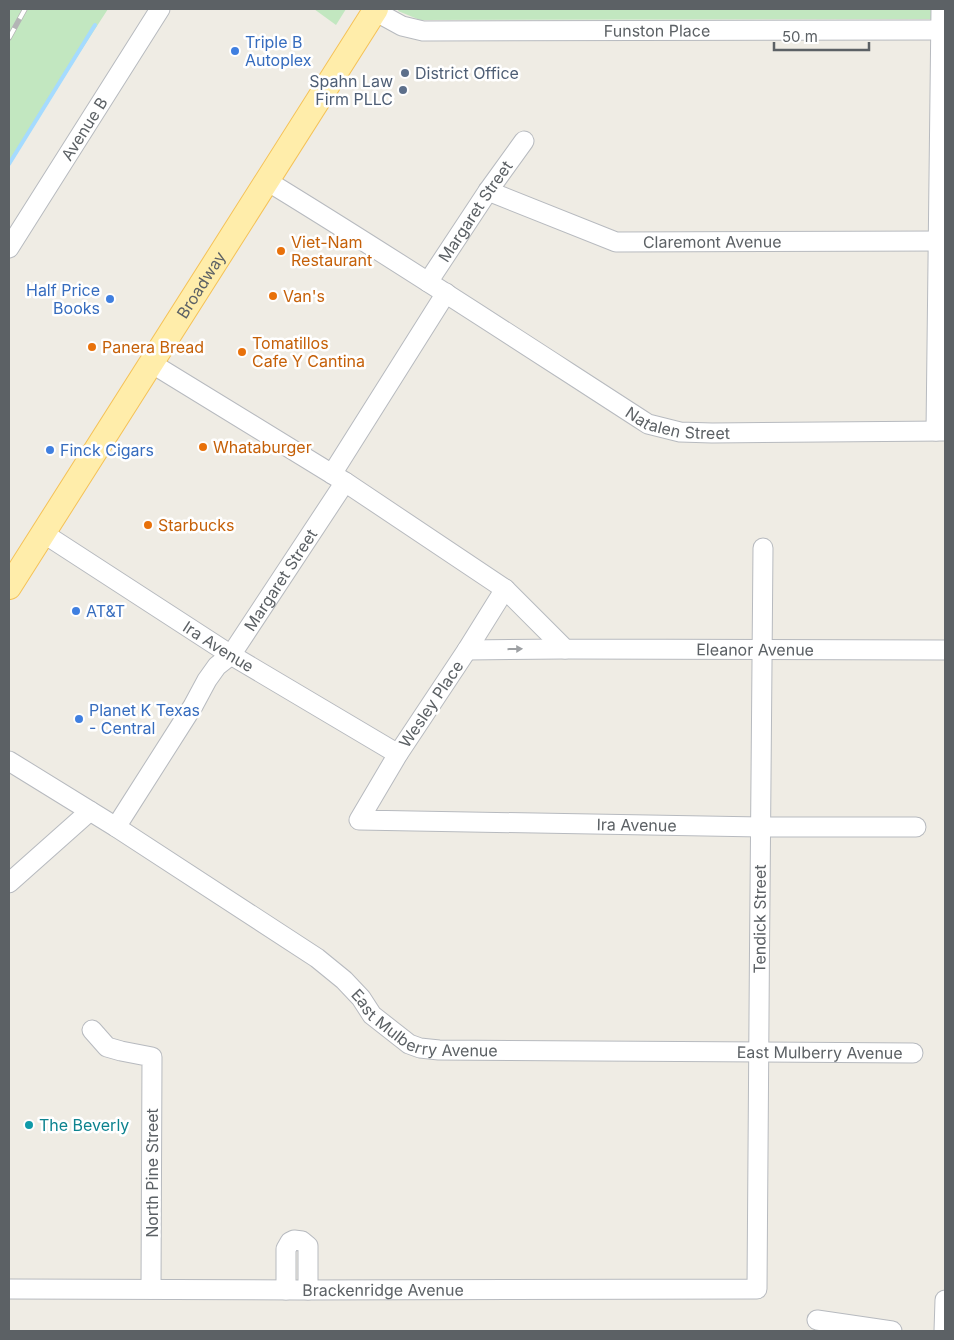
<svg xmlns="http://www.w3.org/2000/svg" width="954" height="1340" viewBox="0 0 954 1340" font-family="Inter,sans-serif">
<rect width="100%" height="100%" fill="#efece4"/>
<path fill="#c2e7c0" d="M 9,9 L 108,9 L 9,162 Z
M 305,9 L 346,9 L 336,25 L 314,9 Z
M 399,9 L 945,9 L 945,19 L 420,20 L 398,11 Z"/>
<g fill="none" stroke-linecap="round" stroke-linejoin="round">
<path stroke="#a5dbff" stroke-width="4" d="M 9,164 L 95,25"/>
<g stroke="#b7babf" stroke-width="21">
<g id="minor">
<path id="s1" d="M 371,9 L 402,26 L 423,31 L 945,30"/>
<path id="s2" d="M 267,181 C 395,259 521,342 648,424 L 680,432 L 712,433 L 945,431"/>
<path id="s3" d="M 488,191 L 616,242 L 945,241"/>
<path id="s4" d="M 9,248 L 160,9"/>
<path id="s5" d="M 428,282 L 488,191 L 524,141"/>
<path id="s6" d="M 151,363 L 345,482 L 505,589 L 565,649 L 945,650"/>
<path d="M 936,431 L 941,9"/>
<path d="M 332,474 L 446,293"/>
<path id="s7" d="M 43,533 L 231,655 L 398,754"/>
<path id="s8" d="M 505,589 L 467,650 L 398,754 L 359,820 L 761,827 L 916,827"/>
<path d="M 467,650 L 565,649"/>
<path id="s9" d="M 9,761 L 116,827 L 317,958 L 344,980 L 361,998 L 372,1015 L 409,1044 L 420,1048 L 439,1050 L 913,1053"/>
<path id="s10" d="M 116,827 L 193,706 L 207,680 L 217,666 L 231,655 L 345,482"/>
<path d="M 9,883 L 90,811"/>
<path d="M 92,1030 L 107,1047 L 121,1051 L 152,1057 L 151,1289"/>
<path id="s11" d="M 9,1289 L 300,1290 L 757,1289 C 760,1042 759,795 763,548"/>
<path d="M 286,1290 L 286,1249 L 290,1242 L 294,1240 L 302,1241 L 308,1246 L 308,1290"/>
<path d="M 817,1320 L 892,1331"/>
<path d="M 944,1331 L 945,1300"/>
</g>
</g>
<g stroke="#f5c257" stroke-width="26">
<g id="major">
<path id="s12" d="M 9,587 L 376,9"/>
</g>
</g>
<use href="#minor" stroke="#fff" stroke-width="19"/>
<use href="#major" stroke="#ffedaa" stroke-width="24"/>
<g stroke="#b3b4b5" stroke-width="5.5">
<path id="rail" d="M 9,38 L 25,9"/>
</g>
<use href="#rail" stroke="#fff" stroke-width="4" stroke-dasharray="11" stroke-linecap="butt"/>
</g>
<defs><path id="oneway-solid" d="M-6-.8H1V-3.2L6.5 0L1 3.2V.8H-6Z" transform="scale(1.25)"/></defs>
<use fill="#9da0a3" href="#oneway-solid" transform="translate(515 649) rotate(-1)"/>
<g fill="#3f7fe0" stroke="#fff" stroke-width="2">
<circle cx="235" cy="51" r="5"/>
<circle cx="110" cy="299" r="5"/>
<circle cx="50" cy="450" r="5"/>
<circle cx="76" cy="611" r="5"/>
<circle cx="79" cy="719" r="5"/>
</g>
<g fill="#5c6f8a" stroke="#fff" stroke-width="2">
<circle cx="405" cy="73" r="5"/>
<circle cx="403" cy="90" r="5"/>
</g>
<g fill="#e8710a" stroke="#fff" stroke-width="2">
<circle cx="281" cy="251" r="5"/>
<circle cx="273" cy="296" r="5"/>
<circle cx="92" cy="347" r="5"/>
<circle cx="242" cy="352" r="5"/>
<circle cx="203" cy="447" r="5"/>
<circle cx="148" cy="525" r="5"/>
</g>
<circle fill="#0f9aa8" stroke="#fff" stroke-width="2" cx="29" cy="1125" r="5"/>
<g text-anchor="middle" stroke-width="5" stroke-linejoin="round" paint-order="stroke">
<g font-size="16" fill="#5c6165" stroke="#fff">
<text dy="6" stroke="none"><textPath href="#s1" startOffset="291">Funston Place</textPath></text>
<text dy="6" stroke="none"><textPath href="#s4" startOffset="141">Avenue B</textPath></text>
<text dy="6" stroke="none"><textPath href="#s5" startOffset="85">Margaret Street</textPath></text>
<text dy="6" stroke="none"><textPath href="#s3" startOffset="234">Claremont Avenue</textPath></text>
<text dy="6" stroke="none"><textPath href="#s12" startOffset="358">Broadway</textPath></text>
<text dy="6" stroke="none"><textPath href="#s2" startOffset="481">Natalen Street</textPath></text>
<text dy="6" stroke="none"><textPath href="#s10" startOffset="298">Margaret Street</textPath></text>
<text dy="6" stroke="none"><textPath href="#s7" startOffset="209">Ira Avenue</textPath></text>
<text dy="6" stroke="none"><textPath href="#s6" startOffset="695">Eleanor Avenue</textPath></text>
<text transform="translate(431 704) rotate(-56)" y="6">Wesley Place</text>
<text dy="6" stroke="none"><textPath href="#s8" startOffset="551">Ira Avenue</textPath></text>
<text dy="6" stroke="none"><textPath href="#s11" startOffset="1118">Tendick Street</textPath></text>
<text dy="6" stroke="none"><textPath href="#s9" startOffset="499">East Mulberry Avenue</textPath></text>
<text dy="6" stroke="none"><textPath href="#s9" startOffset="904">East Mulberry Avenue</textPath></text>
<text transform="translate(152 1173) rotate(-90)" y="6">North Pine Street</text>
<text dy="6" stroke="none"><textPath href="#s11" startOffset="374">Brackenridge Avenue</textPath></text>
</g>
<g font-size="16" fill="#366cbe" stroke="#fff" text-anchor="start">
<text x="245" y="48">Triple B<tspan x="245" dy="18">Autoplex</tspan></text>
<text x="100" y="296" text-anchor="end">Half Price<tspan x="100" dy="18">Books</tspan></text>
<text x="60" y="456">Finck Cigars</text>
<text x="86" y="617">AT&amp;T</text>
<text x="89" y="716">Planet K Texas<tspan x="89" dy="18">- Central</tspan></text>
</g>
<g font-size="16" fill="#4e5e75" stroke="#fff" text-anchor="start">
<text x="415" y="79">District Office</text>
<text x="393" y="87" text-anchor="end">Spahn Law<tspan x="393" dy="18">Firm PLLC</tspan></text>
</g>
<g font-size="16" fill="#c56008" stroke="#fff" text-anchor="start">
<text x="291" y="248">Viet-Nam<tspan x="291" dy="18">Restaurant</tspan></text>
<text x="283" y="302">Van's</text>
<text x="252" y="349">Tomatillos<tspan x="252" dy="18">Cafe Y Cantina</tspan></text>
<text x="102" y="353">Panera Bread</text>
<text x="213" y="453">Whataburger</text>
<text x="158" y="531">Starbucks</text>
</g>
<g font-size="16" fill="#0d838f" stroke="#fff" text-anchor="start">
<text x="39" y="1131">The Beverly</text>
</g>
</g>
<rect width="954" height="1340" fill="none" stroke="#5c6165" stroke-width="20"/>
<path d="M774 42v8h95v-8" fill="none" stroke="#5c6165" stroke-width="2.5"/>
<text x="782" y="42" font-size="15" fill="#5c6165" stroke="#ffffff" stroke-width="4" paint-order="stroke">50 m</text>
</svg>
